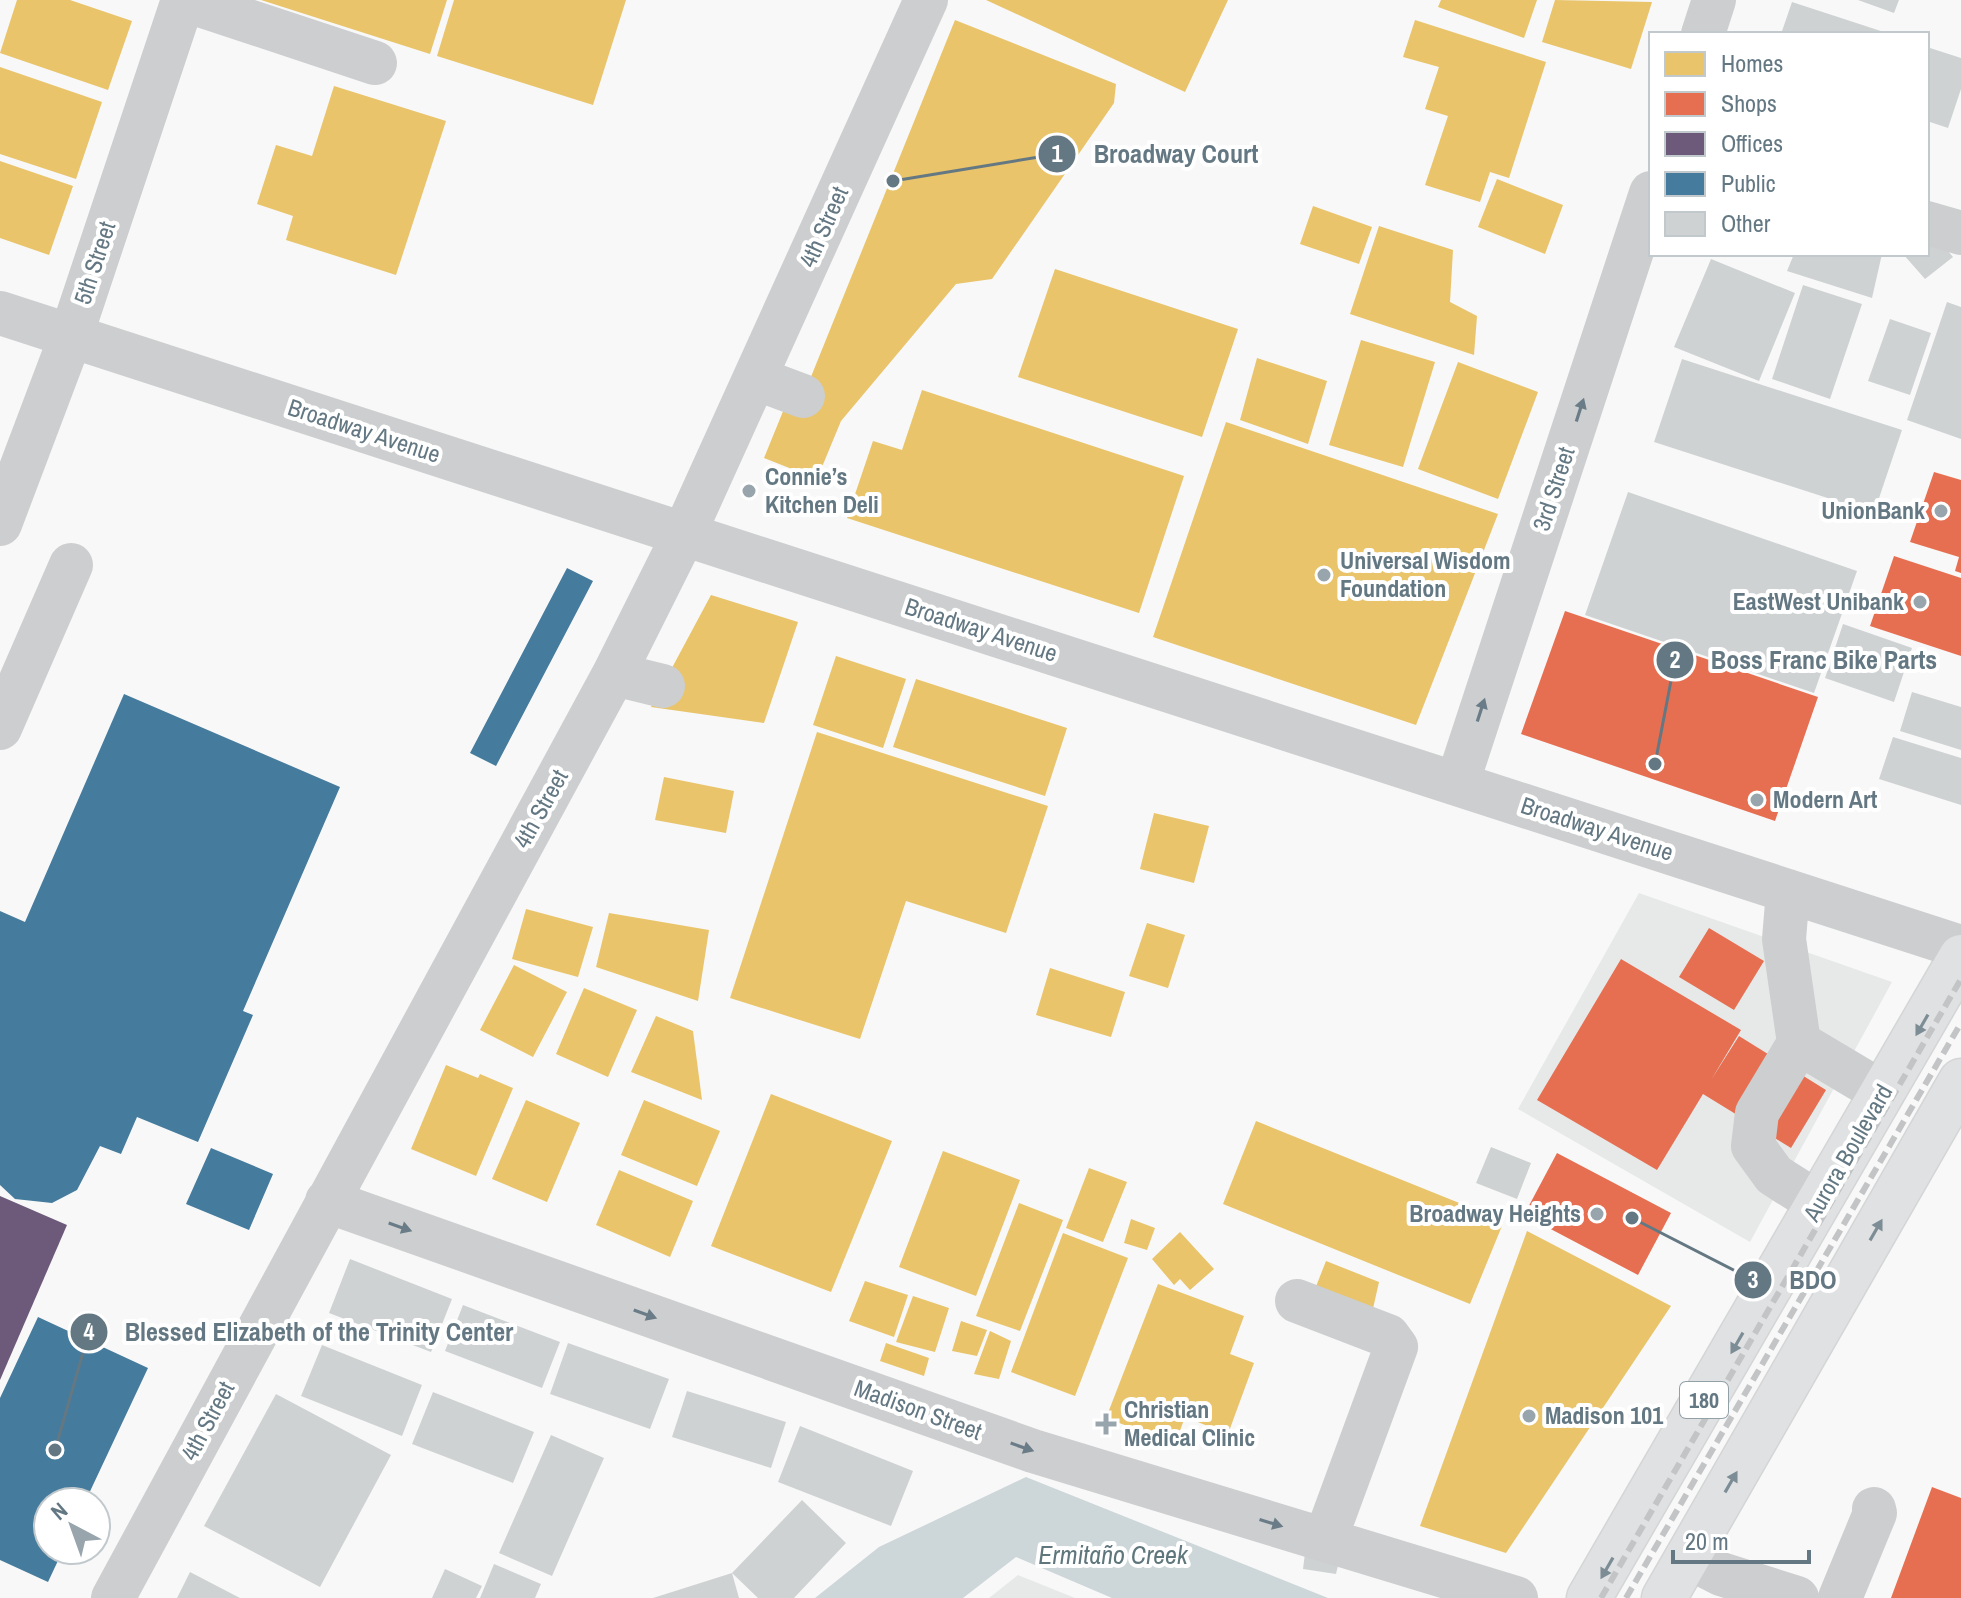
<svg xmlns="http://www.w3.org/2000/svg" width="1961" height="1598" viewBox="0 0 1961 1598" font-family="'Archivo Narrow',sans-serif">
<rect width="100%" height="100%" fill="#f8f8f8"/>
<path fill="#e7e9e9" d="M 1639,893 L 1892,982 L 1750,1242 L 1518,1109 Z
M 1018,1575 L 1075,1598 L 989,1598 Z"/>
<path fill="#cdd6d8" d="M 1026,1477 L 1328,1598 L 1112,1598 L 1016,1557 L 963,1598 L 815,1598 L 879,1547 Z"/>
<path fill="#e9c46a" d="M 17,0 L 70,0 L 132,21 L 108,90 L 0,53 Z
M 261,0 L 447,0 L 430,54 Z
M 454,0 L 626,0 L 593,105 L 437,56 Z
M 986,0 L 1228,0 L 1185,92 Z
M 1441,0 L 1537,0 L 1524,38 L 1438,7 Z
M 1555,0 L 1652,2 L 1631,69 L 1542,42 Z
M 955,20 L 1116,84 L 1114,103 L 992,279 L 956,284 L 841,421 L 817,479 L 764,458 L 786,404 L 798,409 Z
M 1415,20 L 1546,62 L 1509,178 L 1490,172 L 1480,202 L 1425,185 L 1448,116 L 1425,109 L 1439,67 L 1403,57 Z
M 0,67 L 102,102 L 76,179 L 0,154 Z
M 334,86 L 446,121 L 396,275 L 286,240 L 293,216 L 257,204 L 276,145 L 312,156 Z
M 0,161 L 73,186 L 49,255 L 0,238 Z
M 1497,179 L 1563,205 L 1545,254 L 1478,227 Z
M 1313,206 L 1372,227 L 1359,264 L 1300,244 Z
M 1379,226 L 1453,250 L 1450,302 L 1477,316 L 1474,355 L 1350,314 Z
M 1055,269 L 1238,329 L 1202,437 L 1018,377 Z
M 1361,340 L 1435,362 L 1403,467 L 1329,445 Z
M 1257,358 L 1327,381 L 1308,444 L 1240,420 Z
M 1458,362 L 1538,392 L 1498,499 L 1418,469 Z
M 922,390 L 1184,476 L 1139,613 L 847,518 L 873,441 L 902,450 Z
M 1226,422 L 1498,514 L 1416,725 L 1153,637 Z
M 711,595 L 798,622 L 764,723 L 651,707 Z
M 836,656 L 906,679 L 883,748 L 813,725 Z
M 916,679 L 1067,728 L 1045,796 L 893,747 Z
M 817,732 L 1048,806 L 1006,933 L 906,901 L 860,1039 L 730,998 Z
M 664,777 L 734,791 L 726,833 L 655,820 Z
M 1154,813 L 1209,826 L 1194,883 L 1140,869 Z
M 526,909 L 593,927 L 578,977 L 512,959 Z
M 609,913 L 709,930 L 698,1001 L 596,967 Z
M 1147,923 L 1185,935 L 1168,988 L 1129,976 Z
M 514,965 L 567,992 L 533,1057 L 480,1030 Z
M 1050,968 L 1125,992 L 1111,1037 L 1036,1015 Z
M 584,988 L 637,1010 L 608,1077 L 556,1054 Z
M 656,1016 L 693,1031 L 702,1100 L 631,1072 Z
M 446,1065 L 478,1078 L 480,1074 L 513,1088 L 476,1176 L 411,1149 Z
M 771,1094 L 892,1141 L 831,1292 L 711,1246 Z
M 526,1100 L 580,1123 L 547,1202 L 492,1179 Z
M 644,1100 L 720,1131 L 697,1186 L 621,1155 Z
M 1256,1121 L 1504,1221 L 1470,1304 L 1223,1204 Z
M 943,1151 L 1020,1180 L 976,1296 L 899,1267 Z
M 1089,1168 L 1127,1182 L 1103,1242 L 1066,1228 Z
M 619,1170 L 693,1201 L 670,1257 L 596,1225 Z
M 1019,1203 L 1063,1220 L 1020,1331 L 976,1316 Z
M 1131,1219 L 1155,1228 L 1147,1250 L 1124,1243 Z
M 1527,1231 L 1671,1306 L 1506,1553 L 1420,1526 Z
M 1180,1232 L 1214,1269 L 1190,1290 L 1180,1279 L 1174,1285 L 1152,1259 Z
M 1063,1233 L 1128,1258 L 1075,1396 L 1011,1372 Z
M 1326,1261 L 1379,1282 L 1372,1313 L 1315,1289 Z
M 865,1281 L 908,1295 L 894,1337 L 849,1321 Z
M 1158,1284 L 1244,1316 L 1230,1354 L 1254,1363 L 1228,1434 L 1185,1417 L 1175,1444 L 1106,1418 Z
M 913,1296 L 949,1308 L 935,1352 L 896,1342 Z
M 961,1321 L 987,1330 L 977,1356 L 952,1351 Z
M 990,1331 L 1011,1341 L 999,1379 L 974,1374 Z
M 886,1343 L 929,1358 L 924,1376 L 880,1361 Z"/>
<path fill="#e76f51" d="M 1934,472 L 1961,480 L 1961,573 L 1955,571 L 1959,557 L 1910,542 Z
M 1894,556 L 1961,578 L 1961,656 L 1870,626 Z
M 1565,611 L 1818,697 L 1775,821 L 1521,734 Z
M 1709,928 L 1764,961 L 1734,1010 L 1679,977 Z
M 1621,959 L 1741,1030 L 1711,1080 L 1739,1036 L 1826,1090 L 1791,1148 L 1703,1094 L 1657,1170 L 1537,1100 Z
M 1557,1153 L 1671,1213 L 1638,1275 L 1524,1215 Z
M 1932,1487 L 1961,1498 L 1961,1598 L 1891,1598 Z"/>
<path fill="#6d597a" d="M 0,1196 L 67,1225 L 0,1380 Z"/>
<path fill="#457b9d" d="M 567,568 L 593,581 L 496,766 L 470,753 Z
M 124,694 L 340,787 L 243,1011 L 253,1015 L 198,1142 L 137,1117 L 121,1154 L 100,1146 L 77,1190 L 52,1203 L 15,1199 L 0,1185 L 0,911 L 25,922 Z
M 211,1148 L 273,1174 L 249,1230 L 186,1204 Z
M 38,1317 L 148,1368 L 85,1502 L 48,1502 L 48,1550 L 63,1550 L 48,1582 L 0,1560 L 0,1398 Z"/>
<path fill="#cfd2d3" d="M 1858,0 L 1899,0 L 1894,13 Z
M 1792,2 L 1887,33 L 1887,34 L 1781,34 Z
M 1927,47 L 1961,58 L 1961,89 L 1948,128 L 1927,121 Z
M 1927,226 L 1953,257 L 1925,279 L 1903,254 L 1927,254 Z
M 1794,254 L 1882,254 L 1872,298 L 1787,271 Z
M 1711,259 L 1795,293 L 1759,381 L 1674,347 Z
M 1803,285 L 1862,304 L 1830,399 L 1772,379 Z
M 1947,302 L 1961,307 L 1961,439 L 1907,420 Z
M 1890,319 L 1931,333 L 1910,395 L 1868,381 Z
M 1682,359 L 1902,430 L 1874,513 L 1654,442 Z
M 1628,492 L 1857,571 L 1814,693 L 1585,615 Z
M 1843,624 L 1912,648 L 1894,702 L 1825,678 Z
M 1912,692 L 1961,707 L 1961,750 L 1900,731 Z
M 1893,737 L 1961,758 L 1961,805 L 1879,779 Z
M 1491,1147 L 1531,1163 L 1517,1199 L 1476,1183 Z
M 350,1259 L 452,1299 L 431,1352 L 329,1313 Z
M 463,1305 L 560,1342 L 542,1388 L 445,1351 Z
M 568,1343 L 669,1379 L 650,1429 L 550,1394 Z
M 322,1345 L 422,1385 L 402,1436 L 301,1396 Z
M 687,1391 L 786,1422 L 771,1468 L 672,1437 Z
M 433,1392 L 534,1432 L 513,1483 L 412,1444 Z
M 276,1394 L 391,1455 L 320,1587 L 204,1526 Z
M 800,1426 L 913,1471 L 891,1526 L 778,1482 Z
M 551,1435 L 604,1458 L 552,1576 L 499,1553 Z
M 802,1500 L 846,1543 L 794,1598 L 758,1598 L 732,1573 L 739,1598 L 653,1598 L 732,1573 Z
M 1305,1553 L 1340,1557 L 1336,1574 L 1303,1569 Z
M 494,1564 L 541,1584 L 535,1598 L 480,1598 Z
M 445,1569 L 482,1586 L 476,1598 L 432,1598 Z
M 190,1572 L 240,1598 L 177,1598 Z"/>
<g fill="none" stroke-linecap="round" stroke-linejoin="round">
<g stroke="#d4d5d6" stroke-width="47">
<path id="major" d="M 1589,1598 L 1961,957
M 1664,1598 L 1961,1081"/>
</g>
<path stroke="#cdcecf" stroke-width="44" d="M 185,0 L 375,63
M 1703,34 L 1714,0
M 1927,223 L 1961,233
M 0,313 L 1961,947
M 755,378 L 803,396
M 0,524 L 71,336 L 183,0
M 614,674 L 663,686
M 0,728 L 71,565
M 1457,784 L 1651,193
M 1788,891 L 1784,939 L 1799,1043 L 1757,1113 L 1753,1146 L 1774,1175 L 1818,1203
M 1799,1043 L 1883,1093
M 327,1201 L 1033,1451 L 1516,1598
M 1297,1301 L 1388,1336 L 1396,1347 L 1325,1540
M 1688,1557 L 1721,1574 L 1797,1598
M 113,1598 L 614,674 L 684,534 L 926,0
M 1840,1598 L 1875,1513 L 1874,1509"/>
<use href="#major" stroke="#e0e1e2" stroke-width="44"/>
<path stroke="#c2c4c5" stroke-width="6" stroke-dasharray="12 6" stroke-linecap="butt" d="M 1601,1598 L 1961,979
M 1626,1598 L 1961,1023"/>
</g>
<defs><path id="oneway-solid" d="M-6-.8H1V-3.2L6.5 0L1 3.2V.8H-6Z" transform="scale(2)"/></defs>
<g fill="#697c87">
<use href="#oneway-solid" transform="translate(1580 410) rotate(-72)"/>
<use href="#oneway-solid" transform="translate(1481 710) rotate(-72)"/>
<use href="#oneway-solid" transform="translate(400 1227) rotate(19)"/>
<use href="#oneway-solid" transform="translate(645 1314) rotate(20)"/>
<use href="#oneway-solid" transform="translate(1022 1447) rotate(19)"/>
<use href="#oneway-solid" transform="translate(1271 1523) rotate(17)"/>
</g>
<g fill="#7d8d96">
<use href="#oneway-solid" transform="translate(1922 1025) rotate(120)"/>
<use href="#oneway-solid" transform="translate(1876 1230) rotate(-60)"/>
<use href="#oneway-solid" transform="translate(1737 1343) rotate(120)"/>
<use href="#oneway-solid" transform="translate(1731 1482) rotate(-60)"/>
<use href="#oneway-solid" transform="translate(1607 1568) rotate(120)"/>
</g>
<g fill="#98a5ac" stroke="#fff" stroke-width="3">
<circle cx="749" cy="491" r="8"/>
<circle cx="1941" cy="511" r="8"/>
<circle cx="1324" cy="575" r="8"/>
<circle cx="1920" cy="602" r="8"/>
<circle cx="1757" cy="800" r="8"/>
<circle cx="1597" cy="1214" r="8"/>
<circle cx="1529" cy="1416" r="8"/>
<path d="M1102 1412h8v8h8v8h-8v8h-8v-8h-8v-8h8z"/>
</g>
<g text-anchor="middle" stroke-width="8" stroke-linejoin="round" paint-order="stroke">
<rect fill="#fff" stroke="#92a0a8" stroke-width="2" x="1680" y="1382" width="48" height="36" rx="6"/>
<g font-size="22" font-weight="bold" fill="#647883">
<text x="1704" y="1408">180</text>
</g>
<g font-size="24" fill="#647883" stroke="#fff">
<text transform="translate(824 227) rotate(-66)" y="8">4th Street</text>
<text transform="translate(95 263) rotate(-72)" y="8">5th Street</text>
<text transform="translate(364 431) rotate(18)" y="8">Broadway Avenue</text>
<text transform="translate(1554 489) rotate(-72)" y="8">3rd Street</text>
<text transform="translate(981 630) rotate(18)" y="8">Broadway Avenue</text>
<text transform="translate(541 809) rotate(-61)" y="8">4th Street</text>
<text transform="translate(1597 829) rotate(18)" y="8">Broadway Avenue</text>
<text transform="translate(1848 1153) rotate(-60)" y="8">Aurora Boulevard</text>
<text transform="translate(918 1410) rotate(20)" y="8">Madison Street</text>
<text transform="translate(208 1421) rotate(-62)" y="8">4th Street</text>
</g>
<g font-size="24" font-weight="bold" fill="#647883" stroke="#fff" text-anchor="start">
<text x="765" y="485">Connie’s<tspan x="765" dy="28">Kitchen Deli</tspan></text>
<text x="1925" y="519" text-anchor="end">UnionBank</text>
<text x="1340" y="569">Universal Wisdom<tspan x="1340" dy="28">Foundation</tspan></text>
<text x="1904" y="610" text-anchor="end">EastWest Unibank</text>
<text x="1773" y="808">Modern Art</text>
<text x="1581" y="1222" text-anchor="end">Broadway Heights</text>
<text x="1124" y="1418">Christian<tspan x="1124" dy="28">Medical Clinic</tspan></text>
<text x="1545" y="1424">Madison 101</text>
</g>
<g font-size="26" font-style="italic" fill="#5f777c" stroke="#fff">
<text x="1113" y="1564">Ermitaño Creek</text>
</g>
</g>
<path fill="none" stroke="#647883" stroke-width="3" d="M893 181L1057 154M1655 764L1675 660M1632 1218L1753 1280M55 1450L89 1332"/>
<g fill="#647883" stroke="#fff" stroke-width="3">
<circle cx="893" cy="181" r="8"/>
<circle cx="1655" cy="764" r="8"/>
<circle cx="1632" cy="1218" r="8"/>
<circle cx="55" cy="1450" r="8"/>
<circle cx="1057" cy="154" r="20"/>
<circle cx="1675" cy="660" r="20"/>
<circle cx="1753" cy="1280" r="20"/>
<circle cx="89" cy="1332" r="20"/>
</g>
<g font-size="24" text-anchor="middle" font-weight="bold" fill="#fff">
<text x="1057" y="162">1</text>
<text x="1675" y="668">2</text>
<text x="1753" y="1288">3</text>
<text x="89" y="1340">4</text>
</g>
<g font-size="26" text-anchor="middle" font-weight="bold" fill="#647883" stroke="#fff" stroke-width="8" stroke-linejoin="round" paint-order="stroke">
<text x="1176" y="163">Broadway Court</text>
<text x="1824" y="669">Boss Franc Bike Parts</text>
<text x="1813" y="1289">BDO</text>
<text x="319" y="1341">Blessed Elizabeth of the Trinity Center</text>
</g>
<rect x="1649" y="32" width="280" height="224" fill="#ffffff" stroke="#c1c9cd" stroke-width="2"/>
<rect x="1665" y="52" width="40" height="24" fill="#e9c46a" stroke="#c1c9cd" stroke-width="2"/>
<text x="1721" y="72" font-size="24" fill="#647883">Homes</text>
<rect x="1665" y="92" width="40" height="24" fill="#e76f51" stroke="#c1c9cd" stroke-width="2"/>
<text x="1721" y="112" font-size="24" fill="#647883">Shops</text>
<rect x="1665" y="132" width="40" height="24" fill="#6d597a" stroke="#c1c9cd" stroke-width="2"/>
<text x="1721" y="152" font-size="24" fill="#647883">Offices</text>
<rect x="1665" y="172" width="40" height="24" fill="#457b9d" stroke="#c1c9cd" stroke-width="2"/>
<text x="1721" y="192" font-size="24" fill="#647883">Public</text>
<rect x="1665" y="212" width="40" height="24" fill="#cfd2d3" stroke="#c1c9cd" stroke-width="2"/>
<text x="1721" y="232" font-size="24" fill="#647883">Other</text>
<g transform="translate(72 1526) rotate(319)"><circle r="38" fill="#ffffff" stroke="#c1c9cd" stroke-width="2"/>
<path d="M0-6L14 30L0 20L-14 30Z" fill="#98a5ac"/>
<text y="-12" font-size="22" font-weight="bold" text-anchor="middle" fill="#647883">N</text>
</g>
<path d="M1673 1550v12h136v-12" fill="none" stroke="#647883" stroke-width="4"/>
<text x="1685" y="1550" font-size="24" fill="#647883" stroke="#ffffff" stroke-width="6" paint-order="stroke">20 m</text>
</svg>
